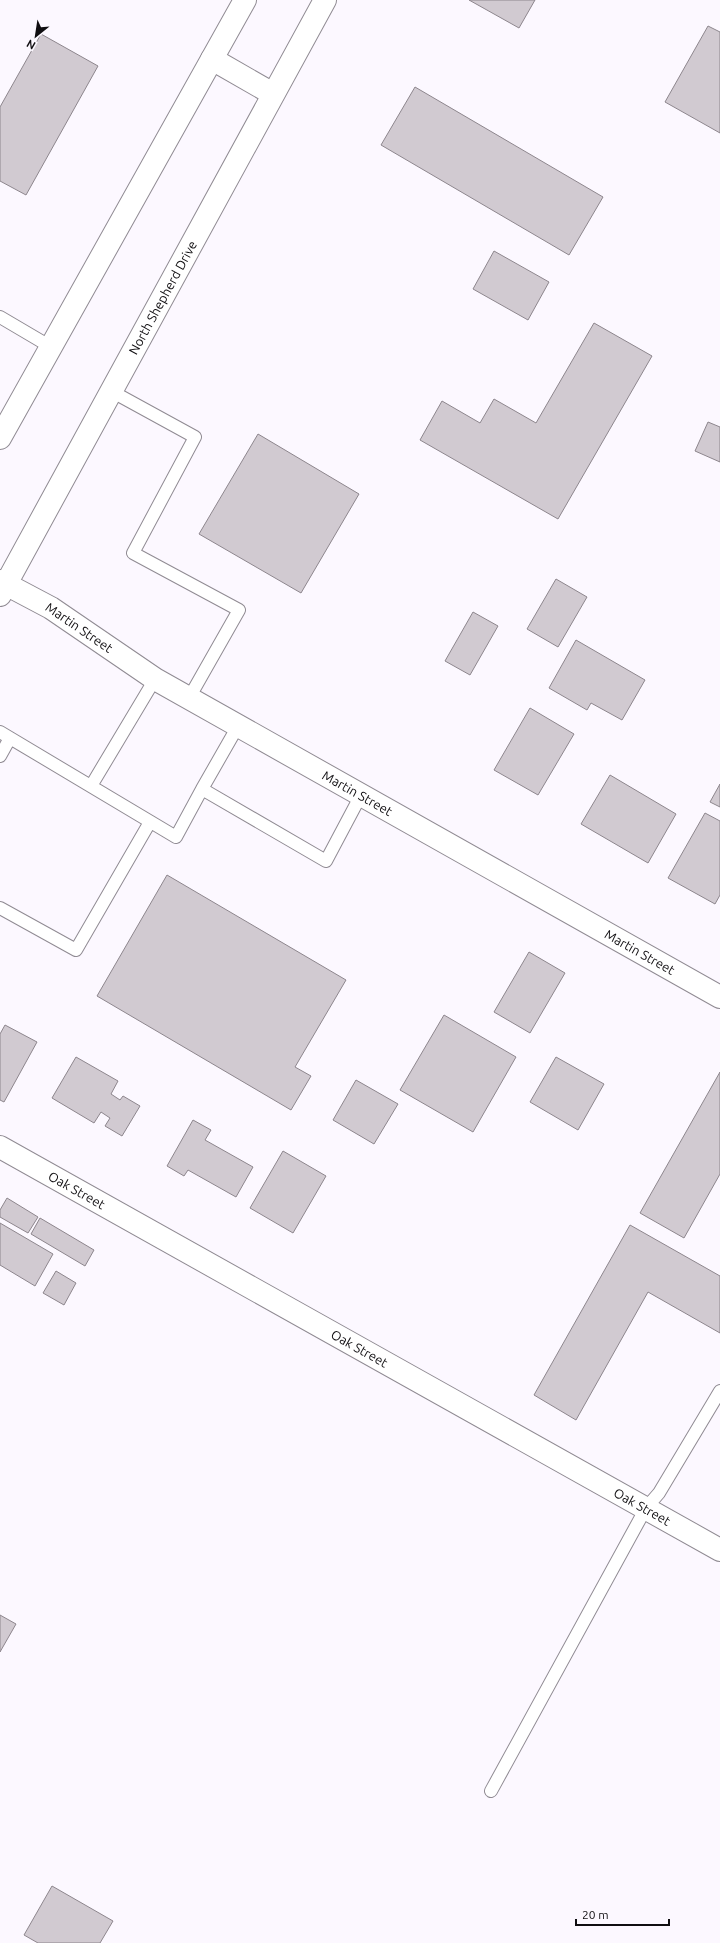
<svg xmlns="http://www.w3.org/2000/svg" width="720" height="1943" viewBox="0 0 720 1943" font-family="Ubuntu,sans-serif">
<rect width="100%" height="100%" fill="#fcf8ff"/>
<path fill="#d1cad1" stroke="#8d868d" d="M 469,0 L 535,0 L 519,28 Z
M 708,26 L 720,32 L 720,133 L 665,102 Z
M 41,34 L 98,66 L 26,195 L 0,181 L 0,107 Z
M 415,87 L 603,197 L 569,255 L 381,145 Z
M 494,251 L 549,282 L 528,320 L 473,289 Z
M 594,323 L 652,356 L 558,519 L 420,440 L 442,401 L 480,423 L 494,399 L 536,423 Z
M 708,422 L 720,427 L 720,462 L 695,451 Z
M 258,434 L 359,494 L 301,593 L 199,534 Z
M 556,579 L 587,597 L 558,647 L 527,629 Z
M 473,612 L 498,626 L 470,675 L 445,661 Z
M 576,640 L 645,680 L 622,720 L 591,703 L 587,710 L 549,688 Z
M 530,708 L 574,734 L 538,795 L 494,770 Z
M 610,775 L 676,814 L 648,863 L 581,824 Z
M 720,784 L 720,807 L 710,802 Z
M 705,813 L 720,821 L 720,895 L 715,904 L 668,878 Z
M 167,875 L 346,980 L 295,1067 L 311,1076 L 291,1110 L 97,996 Z
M 529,952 L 565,973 L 530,1033 L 494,1012 Z
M 444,1015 L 516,1057 L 473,1132 L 400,1090 Z
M 5,1025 L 37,1042 L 4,1102 L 0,1100 L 0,1034 Z
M 76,1057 L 118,1081 L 111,1094 L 120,1100 L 123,1096 L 140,1106 L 122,1136 L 105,1126 L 110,1118 L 101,1112 L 94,1123 L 52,1098 Z
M 556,1057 L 604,1084 L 578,1130 L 530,1102 Z
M 720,1072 L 720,1174 L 684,1238 L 640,1213 Z
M 356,1080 L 398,1104 L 374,1144 L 333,1120 Z
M 193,1120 L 211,1130 L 205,1140 L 253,1167 L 236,1197 L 188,1170 L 184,1176 L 167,1166 Z
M 283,1151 L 326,1176 L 293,1233 L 250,1208 Z
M 7,1198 L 38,1217 L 28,1233 L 0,1217 L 0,1210 Z
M 40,1218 L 94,1250 L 85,1266 L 31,1234 Z
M 0,1223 L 53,1254 L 35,1286 L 0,1265 Z
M 630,1225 L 720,1276 L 720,1333 L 648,1292 L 576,1420 L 534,1395 Z
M 56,1271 L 76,1283 L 64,1305 L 43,1293 Z
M 0,1615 L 16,1624 L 0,1652 Z
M 52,1886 L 113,1921 L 100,1943 L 38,1943 L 24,1935 Z"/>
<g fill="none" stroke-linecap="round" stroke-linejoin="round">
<g stroke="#908b93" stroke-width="14">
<path id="lane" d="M 0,317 L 51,347
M 111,391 L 195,437 L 133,553 L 239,610 L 189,698
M 238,726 L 202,789 L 326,861 L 361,795
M 0,732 L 176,837 L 202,789
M 0,756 L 10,738
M 91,786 L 155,679
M 0,908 L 76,950 L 150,822
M 491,1791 L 646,1508 L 659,1493 L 720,1391"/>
</g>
<g stroke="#908b93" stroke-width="24">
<g id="street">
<path id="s1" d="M 0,581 L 51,608 L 155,679 L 720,997"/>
<path id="s2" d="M 0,1147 L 720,1550"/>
</g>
</g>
<g stroke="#908b93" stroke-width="24">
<g id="primary">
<path d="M 212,59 L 273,94"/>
<path d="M 0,438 L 245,0"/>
<path id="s3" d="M 0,595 L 325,0"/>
</g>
</g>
<use href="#lane" stroke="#fff" stroke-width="12"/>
<use href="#street" stroke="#fff" stroke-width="22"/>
<use href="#primary" stroke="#fff" stroke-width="22"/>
</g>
<g text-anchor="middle" stroke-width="3.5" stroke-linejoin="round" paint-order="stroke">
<g font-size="13" fill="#100e11" stroke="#fcf8ff">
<text dy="5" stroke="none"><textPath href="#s3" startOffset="339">North Shepherd Drive</textPath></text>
<text dy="5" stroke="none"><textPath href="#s1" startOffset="92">Martin Street</textPath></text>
<text dy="5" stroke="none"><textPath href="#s1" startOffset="416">Martin Street</textPath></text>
<text dy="5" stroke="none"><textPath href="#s1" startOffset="740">Martin Street</textPath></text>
<text dy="5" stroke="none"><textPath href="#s2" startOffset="88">Oak Street</textPath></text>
<text dy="5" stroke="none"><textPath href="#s2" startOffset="412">Oak Street</textPath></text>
<text dy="5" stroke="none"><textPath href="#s2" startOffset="736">Oak Street</textPath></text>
</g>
</g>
<g transform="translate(36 36) rotate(210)" stroke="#fcf8ff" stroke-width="3" paint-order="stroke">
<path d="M0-3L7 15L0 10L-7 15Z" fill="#100e11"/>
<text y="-6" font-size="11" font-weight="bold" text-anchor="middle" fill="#100e11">N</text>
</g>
<path d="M576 1919v6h93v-6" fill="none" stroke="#100e11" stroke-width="2"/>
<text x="582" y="1919" font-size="12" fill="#100e11" stroke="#fcf8ff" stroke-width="3" paint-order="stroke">20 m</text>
</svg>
